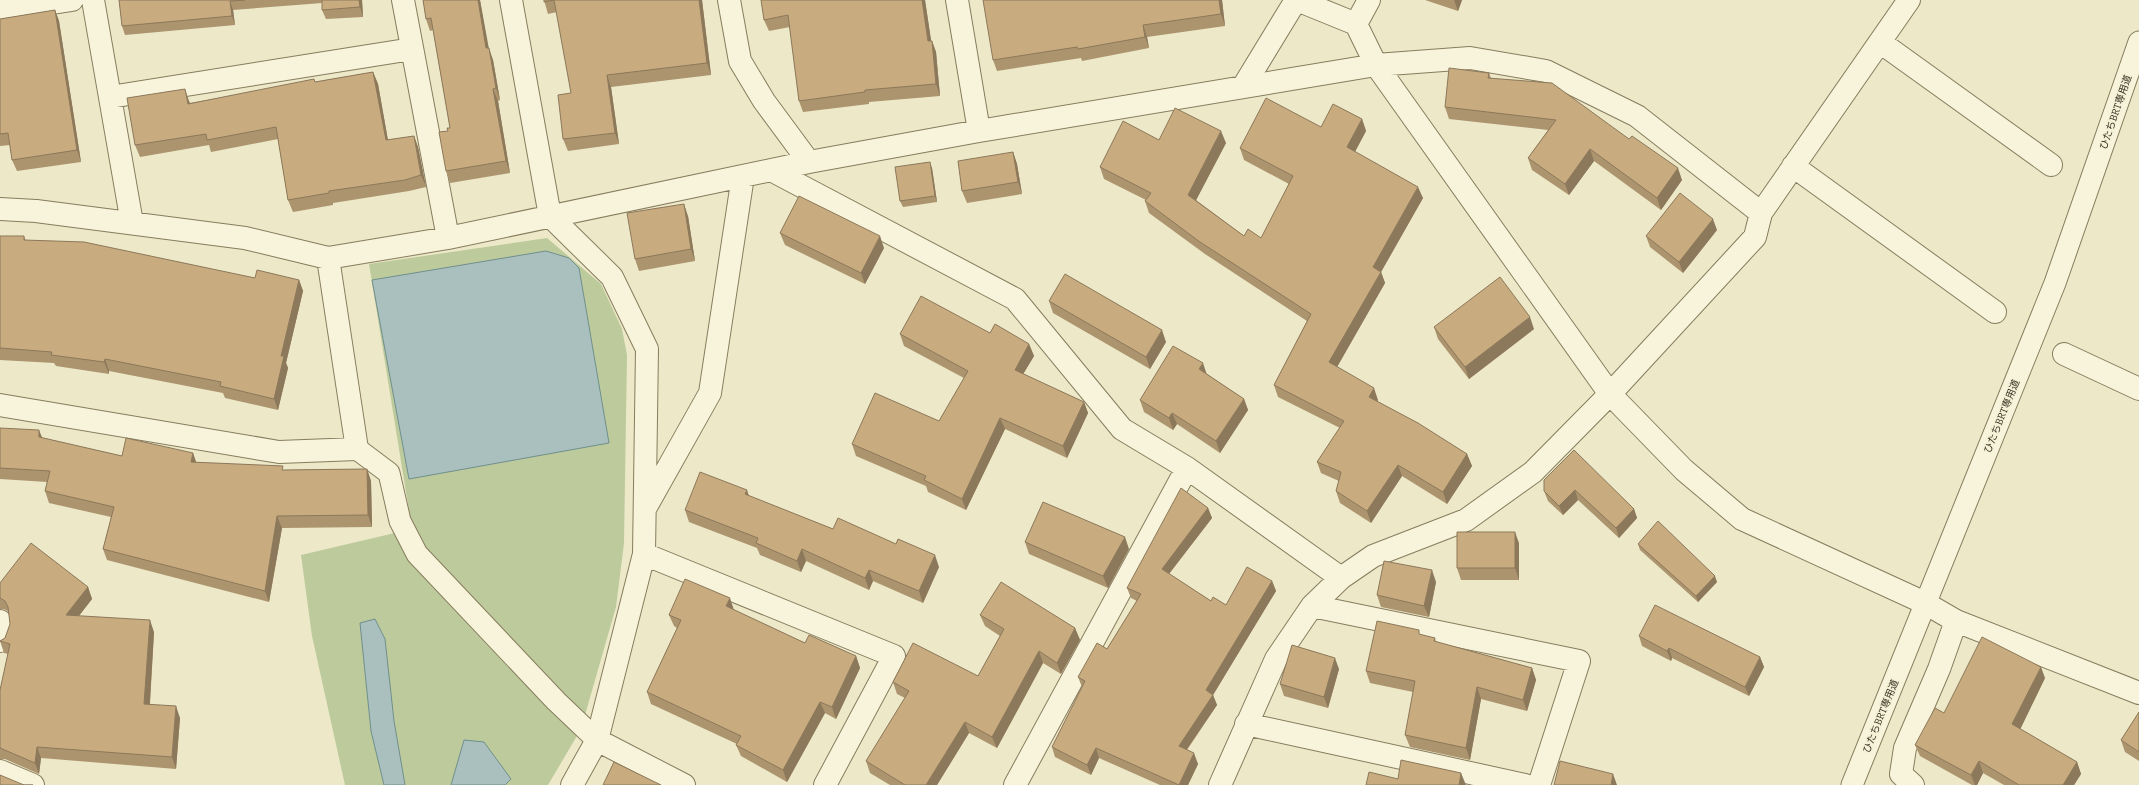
<svg xmlns="http://www.w3.org/2000/svg" width="2139" height="785" viewBox="0 0 2139 785" font-family="Bitter,'Noto Sans JP',serif">
<rect width="100%" height="100%" fill="#ece8c8"/>
<path fill="#bcca9c" d="M 547,238 L 601,284 L 622,329 L 627,355 L 624,543 L 616,607 L 581,729 L 548,785 L 345,785 L 312,636 L 301,555 L 412,529 L 369,264 Z"/>
<path fill="#a9c0be" stroke="#708f8d" d="M 546,251 L 569,258 L 579,268 L 609,443 L 409,479 L 372,280 Z
M 375,619 L 385,639 L 394,721 L 405,785 L 384,785 L 371,731 L 360,623 Z
M 464,740 L 484,742 L 511,779 L 505,785 L 451,785 Z"/>
<g fill="none" stroke-linecap="round" stroke-linejoin="round">
<g stroke="#877c5e" stroke-width="23">
<path id="lane" d="M 357,449 L 389,473 L 400,521 L 417,554 L 556,701 L 597,740
M 1852,785 L 2055,283 L 2139,42"/>
</g>
<g stroke="#877c5e" stroke-width="24">
<path id="street" d="M 93,0 L 132,223
M 403,0 L 448,238
M 511,0 L 550,216 L 612,277 L 647,349 L 644,554 L 597,740 L 572,785
M 729,0 L 740,61 L 764,101 L 809,162
M 957,0 L 979,131
M 1297,0 L 1356,24 L 1376,65 L 1610,394 L 1684,470 L 1742,519 L 1925,603 L 1956,621
M 0,11 L 72,0
M 1356,24 L 1369,0
M 1880,42 L 2051,165
M 1243,87 L 1296,0
M 110,97 L 412,49
M 1793,166 L 1995,312
M 771,170 L 1015,299 L 1122,429 L 1187,468
M 0,209 L 36,211 L 245,238 L 328,258 L 448,238 L 809,162 L 979,131 L 1376,65 L 1470,58 L 1546,71 L 1637,116 L 1761,213 L 1909,0
M 2064,354 L 2139,389
M 0,405 L 279,452 L 357,449 L 328,258
M 646,507 L 710,393 L 743,176
M 644,554 L 894,656 L 825,785
M 1312,606 L 1579,661 L 1539,785
M 0,621 L 2,633 L 0,641
M 1246,724 L 1525,785
M 597,740 L 684,785
M 0,771 L 33,785
M 1015,785 L 1187,468 L 1341,578
M 1220,785 L 1276,659 L 1312,606 L 1341,578 L 1373,556 L 1466,520 L 1533,472 L 1610,394 L 1755,237 L 1761,213
M 1913,785 L 1901,774 L 1905,748 L 1939,669 L 1956,621 L 2139,693"/>
</g>
<use href="#lane" stroke="#f7f4db" stroke-width="21"/>
<use href="#street" stroke="#f7f4db" stroke-width="22"/>
</g>
<path fill="#ac946e" d="M 119,0 L 362,0 L 363,17 L 326,19 L 322,10 L 322,3 L 233,10 L 235,25 L 125,35 L 122,26 Z
M 423,0 L 480,0 L 488,48 L 493,60 L 500,100 L 498,101 L 510,173 L 450,183 L 446,171 L 448,131 L 450,128 L 433,30 L 430,31 L 426,19 Z
M 544,0 L 702,0 L 711,75 L 611,87 L 619,144 L 568,151 L 563,139 L 571,93 L 557,12 L 548,14 Z
M 761,0 L 925,0 L 931,41 L 932,41 L 936,52 L 940,96 L 869,102 L 869,104 L 803,112 L 799,101 L 790,27 L 769,31 L 764,20 Z
M 1222,0 L 1225,26 L 1147,37 L 1149,48 L 1082,61 L 1081,58 L 997,71 L 993,60 Z
M 1425,0 L 1462,0 L 1458,11 Z
M 55,10 L 59,21 L 81,162 L 17,171 L 12,160 L 10,145 L 0,146 L 0,19 Z
M 373,72 L 378,84 L 388,140 L 414,136 L 418,147 L 426,187 L 409,191 L 333,203 L 333,205 L 293,212 L 288,200 L 278,139 L 211,152 L 209,145 L 140,157 L 135,145 L 189,101 L 190,103 Z
M 1489,73 L 1491,78 L 1682,180 L 1661,210 L 1594,161 L 1569,195 L 1532,170 L 1528,158 L 1548,130 L 1449,119 L 1445,107 Z
M 1362,119 L 1366,131 L 1355,152 L 1423,198 L 1381,272 L 1385,283 L 1337,367 L 1378,400 L 1377,401 L 1467,454 L 1472,466 L 1447,504 L 1402,476 L 1371,523 L 1340,503 L 1336,491 L 1339,481 L 1321,473 L 1317,462 L 1340,428 L 1278,397 L 1274,385 L 1307,321 L 1205,254 L 1149,213 L 1145,201 L 1146,200 L 1104,179 L 1100,167 L 1159,140 L 1226,143 L 1196,200 L 1244,236 L 1261,238 L 1289,184 L 1244,160 L 1240,148 L 1321,127 Z
M 1013,152 L 1017,164 L 1022,194 L 967,203 L 962,191 Z
M 932,168 L 937,202 L 903,207 L 900,201 Z
M 688,216 L 695,261 L 639,271 L 635,259 Z
M 1717,230 L 1683,273 L 1650,247 L 1646,236 Z
M 780,233 L 884,248 L 865,284 L 785,245 Z
M 0,236 L 24,236 L 26,241 L 255,278 L 299,280 L 303,291 L 286,363 L 288,368 L 278,410 L 225,398 L 223,393 L 109,371 L 109,374 L 56,366 L 54,363 L 0,360 Z
M 1049,301 L 1166,342 L 1150,369 L 1053,313 Z
M 1434,327 L 1534,329 L 1469,379 L 1438,339 Z
M 990,333 L 1029,344 L 1034,356 L 1023,374 L 1084,402 L 1088,413 L 1067,458 L 1005,429 L 966,510 L 928,492 L 926,486 L 856,456 L 852,444 L 939,421 L 964,378 L 904,346 L 900,334 Z
M 1207,374 L 1244,399 L 1248,410 L 1220,453 L 1177,424 L 1173,430 L 1144,412 L 1140,400 Z
M 0,428 L 122,456 L 193,453 L 196,462 L 284,470 L 367,469 L 371,481 L 372,527 L 282,528 L 269,602 L 107,560 L 103,549 L 111,517 L 49,503 L 45,491 L 47,482 L 0,479 Z
M 1544,480 L 1634,509 L 1637,518 L 1619,538 L 1578,500 L 1563,515 L 1548,501 L 1544,491 Z
M 749,496 L 833,529 L 939,567 L 923,603 L 873,581 L 869,590 L 806,561 L 801,572 L 760,555 L 757,548 L 689,522 L 685,510 Z
M 1208,508 L 1212,518 L 1169,574 L 1211,601 L 1226,605 L 1272,581 L 1276,591 L 1213,695 L 1217,705 L 1187,750 L 1198,764 L 1188,785 L 1160,785 L 1099,758 L 1091,775 L 1055,757 L 1052,747 L 1082,687 L 1078,677 L 1107,649 L 1137,601 L 1131,598 L 1127,588 Z
M 1025,542 L 1129,549 L 1108,588 L 1029,554 Z
M 1519,543 L 1519,580 L 1461,580 L 1457,568 Z
M 1638,544 L 1717,582 L 1698,602 L 1640,550 Z
M 1436,582 L 1429,617 L 1381,607 L 1377,595 Z
M 0,583 L 88,587 L 92,599 L 79,616 L 154,632 L 150,704 L 180,718 L 176,769 L 41,758 L 39,774 L 5,759 L 0,759 L 0,690 L 8,654 L 4,653 L 0,641 L 5,638 L 10,624 L 9,612 L 4,609 L 0,609 Z
M 734,610 L 805,643 L 856,656 L 860,668 L 836,719 L 825,713 L 787,782 L 741,756 L 736,745 L 737,744 L 651,704 L 647,692 L 677,628 L 674,626 L 669,615 Z
M 980,615 L 1075,628 L 1080,640 L 1061,674 L 1043,663 L 997,748 L 969,733 L 937,785 L 890,785 L 870,773 L 866,761 L 905,698 L 897,694 L 893,682 L 978,676 L 1000,636 L 985,626 Z
M 1421,635 L 1435,638 L 1436,642 L 1532,668 L 1536,680 L 1527,711 L 1481,699 L 1470,760 L 1410,747 L 1405,735 L 1413,692 L 1370,683 L 1366,671 Z
M 1639,636 L 1760,657 L 1764,667 L 1749,696 L 1672,658 L 1671,661 L 1642,646 Z
M 1339,669 L 1328,708 L 1284,696 L 1280,684 Z
M 2045,678 L 2020,729 L 2077,762 L 2081,774 L 2074,785 L 2004,785 L 1983,773 L 1977,785 L 1972,785 L 1920,756 L 1915,745 L 1944,713 Z
M 2139,712 L 2139,761 L 2125,752 L 2121,740 Z"/>
<path fill="#8c785a" d="M 359,0 L 362,0 L 363,17 L 360,7 Z
M 478,0 L 480,0 L 491,60 L 486,48 Z
M 699,0 L 702,0 L 711,75 L 707,63 Z
M 922,0 L 925,0 L 933,53 L 928,41 Z
M 1219,0 L 1222,0 L 1225,26 L 1221,14 Z
M 1454,0 L 1462,0 L 1458,11 Z
M 230,1 L 233,10 L 235,25 L 232,16 Z
M 55,10 L 59,21 L 81,162 L 77,150 Z
M 1143,25 L 1147,37 L 1149,48 L 1145,37 Z
M 932,41 L 936,52 L 940,96 L 936,84 Z
M 489,48 L 493,60 L 500,100 L 496,88 Z
M 373,72 L 378,84 L 390,152 L 386,140 Z
M 607,75 L 611,87 L 619,144 L 615,133 Z
M 185,89 L 189,101 L 192,115 L 188,104 Z
M 493,89 L 498,101 L 510,173 L 506,161 Z
M 1362,119 L 1366,131 L 1351,159 L 1347,147 Z
M 1221,131 L 1226,143 L 1193,206 L 1188,195 Z
M 414,136 L 418,147 L 426,187 L 421,175 Z
M 1590,149 L 1594,161 L 1569,195 L 1565,184 Z
M 1013,152 L 1017,164 L 1022,194 L 1018,182 Z
M 930,162 L 932,168 L 937,202 L 935,196 Z
M 1678,168 L 1682,180 L 1661,210 L 1657,198 Z
M 1418,187 L 1423,198 L 1381,272 L 1385,283 L 1333,374 L 1329,362 L 1373,267 Z
M 684,204 L 688,216 L 695,261 L 691,249 Z
M 1713,219 L 1717,230 L 1683,273 L 1679,262 Z
M 880,236 L 884,248 L 865,284 L 861,273 Z
M 299,280 L 303,291 L 286,363 L 288,368 L 278,410 L 274,399 L 281,356 Z
M 1530,317 L 1534,329 L 1469,379 L 1465,367 Z
M 1162,330 L 1166,342 L 1150,369 L 1146,357 Z
M 1029,344 L 1034,356 L 1019,381 L 1015,370 Z
M 105,359 L 109,371 L 109,374 L 104,362 Z
M 1203,363 L 1207,375 L 1199,369 Z
M 1374,388 L 1378,400 L 1373,408 L 1369,397 Z
M 1244,399 L 1248,410 L 1220,453 L 1216,441 Z
M 1084,402 L 1088,413 L 1067,458 L 1063,446 Z
M 1172,413 L 1177,424 L 1173,430 L 1169,418 Z
M 1000,418 L 1005,429 L 966,510 L 962,499 Z
M 39,430 L 44,442 L 39,437 Z
M 193,453 L 197,465 L 191,462 Z
M 1467,454 L 1472,466 L 1447,504 L 1443,492 Z
M 1398,465 L 1402,476 L 1371,523 L 1367,511 Z
M 367,469 L 371,481 L 372,527 L 368,515 Z
M 747,490 L 751,502 L 745,494 Z
M 1575,490 L 1578,500 L 1563,515 L 1559,506 Z
M 1208,508 L 1212,518 L 1165,579 L 1162,569 Z
M 1634,509 L 1637,518 L 1619,538 L 1616,528 Z
M 277,516 L 282,528 L 269,602 L 265,591 Z
M 1515,532 L 1519,543 L 1519,580 L 1515,568 Z
M 1125,537 L 1129,549 L 1108,588 L 1103,576 Z
M 802,549 L 806,561 L 801,572 L 797,561 Z
M 935,555 L 939,567 L 923,603 L 919,591 Z
M 869,570 L 873,581 L 869,590 L 865,578 Z
M 1432,570 L 1436,582 L 1429,617 L 1424,606 Z
M 1715,576 L 1717,582 L 1698,602 L 1696,596 Z
M 1272,581 L 1276,591 L 1213,695 L 1217,705 L 1182,756 L 1179,746 L 1206,690 Z
M 88,587 L 92,599 L 70,627 L 66,615 Z
M 730,598 L 734,610 L 726,606 Z
M 150,620 L 154,632 L 149,716 L 144,704 Z
M 1075,628 L 1080,640 L 1061,674 L 1057,663 Z
M 1669,648 L 1672,658 L 1671,661 L 1667,651 Z
M 1039,651 L 1043,663 L 997,748 L 992,737 Z
M 856,656 L 860,668 L 836,719 L 832,707 Z
M 1760,657 L 1764,667 L 1749,696 L 1745,687 Z
M 1335,658 L 1339,669 L 1328,708 L 1324,697 Z
M 2041,667 L 2045,678 L 2017,736 L 2012,724 Z
M 1532,668 L 1536,680 L 1527,711 L 1523,700 Z
M 1477,687 L 1481,699 L 1470,760 L 1466,748 Z
M 820,702 L 825,713 L 787,782 L 783,770 Z
M 176,706 L 180,718 L 176,769 L 172,757 Z
M 965,722 L 969,733 L 937,785 L 926,785 Z
M 37,747 L 41,758 L 39,774 L 35,763 Z
M 1096,748 L 1099,758 L 1091,775 L 1087,765 Z
M 1194,753 L 1198,764 L 1188,785 L 1179,785 Z
M 1979,761 L 1983,773 L 1977,785 L 1975,785 L 1971,775 Z
M 2077,762 L 2081,774 L 2074,785 L 2063,785 Z
M 1461,773 L 1466,785 L 1459,785 Z
M 1613,774 L 1617,785 L 1611,785 Z"/>
<path fill="#c8ac80" stroke="#8c785a" d="M 119,0 L 245,0 L 230,1 L 232,16 L 122,26 Z
M 322,0 L 359,0 L 360,7 L 322,10 Z
M 423,0 L 478,0 L 486,48 L 489,48 L 496,88 L 493,89 L 506,161 L 446,171 L 439,132 L 448,131 L 447,128 L 450,128 L 431,18 L 426,19 Z
M 544,0 L 699,0 L 707,63 L 607,75 L 615,133 L 563,139 L 558,95 L 571,93 L 554,0 L 544,2 Z
M 761,0 L 922,0 L 928,41 L 932,41 L 936,84 L 865,90 L 865,92 L 799,101 L 788,15 L 764,20 Z
M 983,0 L 1219,0 L 1221,14 L 1143,25 L 1145,37 L 1078,49 L 1077,47 L 993,60 Z
M 55,10 L 77,150 L 12,160 L 8,133 L 0,134 L 0,19 Z
M 1449,68 L 1489,73 L 1488,78 L 1552,83 L 1629,139 L 1632,136 L 1678,168 L 1657,198 L 1590,149 L 1565,184 L 1528,158 L 1556,120 L 1445,107 Z
M 373,72 L 386,140 L 414,136 L 421,175 L 405,180 L 329,191 L 329,193 L 288,200 L 276,127 L 207,140 L 206,134 L 135,145 L 127,98 L 185,89 L 188,104 L 314,79 L 315,82 Z
M 1266,98 L 1321,127 L 1333,104 L 1362,119 L 1347,147 L 1418,187 L 1373,267 L 1381,272 L 1329,362 L 1374,388 L 1369,397 L 1418,423 L 1467,454 L 1443,492 L 1398,465 L 1367,511 L 1336,491 L 1341,472 L 1317,462 L 1344,421 L 1274,385 L 1311,314 L 1200,242 L 1145,201 L 1151,193 L 1100,167 L 1123,121 L 1159,140 L 1175,108 L 1221,131 L 1188,195 L 1244,236 L 1248,229 L 1261,238 L 1293,176 L 1240,148 Z
M 1013,152 L 1018,182 L 962,191 L 958,161 Z
M 930,162 L 935,196 L 900,201 L 895,167 Z
M 1680,193 L 1713,219 L 1679,262 L 1646,236 Z
M 799,196 L 880,236 L 861,273 L 780,233 Z
M 684,204 L 691,249 L 635,259 L 627,213 Z
M 0,236 L 24,236 L 24,240 L 84,242 L 255,278 L 257,270 L 299,280 L 281,356 L 284,356 L 274,399 L 220,386 L 221,382 L 105,359 L 104,362 L 51,355 L 52,352 L 0,348 Z
M 1065,274 L 1162,330 L 1146,357 L 1049,301 Z
M 1500,277 L 1530,317 L 1465,367 L 1434,327 Z
M 921,296 L 990,333 L 995,324 L 1029,344 L 1015,370 L 1084,402 L 1063,446 L 1000,418 L 962,499 L 924,480 L 926,476 L 852,444 L 875,393 L 939,421 L 968,371 L 900,334 Z
M 1173,346 L 1203,363 L 1199,369 L 1244,399 L 1216,441 L 1172,413 L 1169,418 L 1140,400 Z
M 0,428 L 39,430 L 39,437 L 122,456 L 126,438 L 193,453 L 191,462 L 283,466 L 282,470 L 367,469 L 368,515 L 277,516 L 265,591 L 103,549 L 114,507 L 45,491 L 50,471 L 0,468 Z
M 1574,450 L 1634,509 L 1616,528 L 1575,490 L 1559,506 L 1544,491 L 1544,480 Z
M 700,472 L 747,490 L 745,494 L 833,529 L 838,518 L 896,544 L 898,539 L 935,555 L 919,591 L 869,570 L 865,578 L 802,549 L 797,561 L 756,543 L 758,538 L 685,510 Z
M 1181,488 L 1208,508 L 1162,569 L 1211,601 L 1213,597 L 1226,605 L 1247,567 L 1272,581 L 1206,690 L 1213,695 L 1179,746 L 1194,753 L 1179,785 L 1096,748 L 1087,765 L 1052,747 L 1085,681 L 1078,677 L 1097,643 L 1107,649 L 1141,594 L 1127,588 Z
M 1043,502 L 1125,537 L 1103,576 L 1025,542 Z
M 1658,521 L 1715,576 L 1696,596 L 1638,544 Z
M 1457,532 L 1515,532 L 1515,568 L 1457,568 Z
M 31,543 L 88,587 L 66,615 L 150,620 L 144,704 L 176,706 L 172,757 L 37,747 L 35,763 L 0,748 L 0,690 L 10,644 L 0,641 L 5,638 L 10,624 L 8,607 L 5,601 L 0,598 L 0,583 Z
M 1384,561 L 1432,570 L 1424,606 L 1377,595 Z
M 685,579 L 730,598 L 726,606 L 805,643 L 809,635 L 856,656 L 832,707 L 820,702 L 783,770 L 736,745 L 741,736 L 647,692 L 681,620 L 669,615 Z
M 1001,582 L 1075,628 L 1057,663 L 1039,651 L 992,737 L 965,722 L 926,785 L 905,785 L 866,761 L 909,691 L 893,682 L 913,643 L 978,676 L 1004,629 L 980,615 Z
M 1655,605 L 1760,657 L 1745,687 L 1669,648 L 1667,651 L 1639,636 Z
M 1377,621 L 1419,630 L 1419,634 L 1435,638 L 1434,641 L 1532,668 L 1523,700 L 1477,687 L 1466,748 L 1405,735 L 1415,681 L 1366,671 Z
M 1982,637 L 2041,667 L 2012,724 L 2077,762 L 2063,785 L 2019,785 L 1979,761 L 1971,775 L 1915,745 L 1935,708 L 1944,713 Z
M 1292,645 L 1335,658 L 1324,697 L 1280,684 Z
M 2139,712 L 2139,752 L 2121,740 Z
M 1401,760 L 1461,773 L 1459,785 L 1366,785 L 1369,772 L 1398,779 Z
M 1560,761 L 1613,774 L 1611,785 L 1554,785 Z
M 614,762 L 661,785 L 603,785 Z
M 0,775 L 24,785 L 33,785 L 0,785 Z"/>
<g text-anchor="middle" stroke-width="3.5" stroke-linejoin="round" paint-order="stroke">
<g font-size="10" fill="#383121" stroke="#f4f1d7">
<text transform="translate(2115 112) rotate(-71)" y="4">ひたちBRT専用道</text>
<text transform="translate(2001 416) rotate(-68)" y="4">ひたちBRT専用道</text>
<text transform="translate(1880 716) rotate(-68)" y="4">ひたちBRT専用道</text>
</g>
</g>
</svg>
